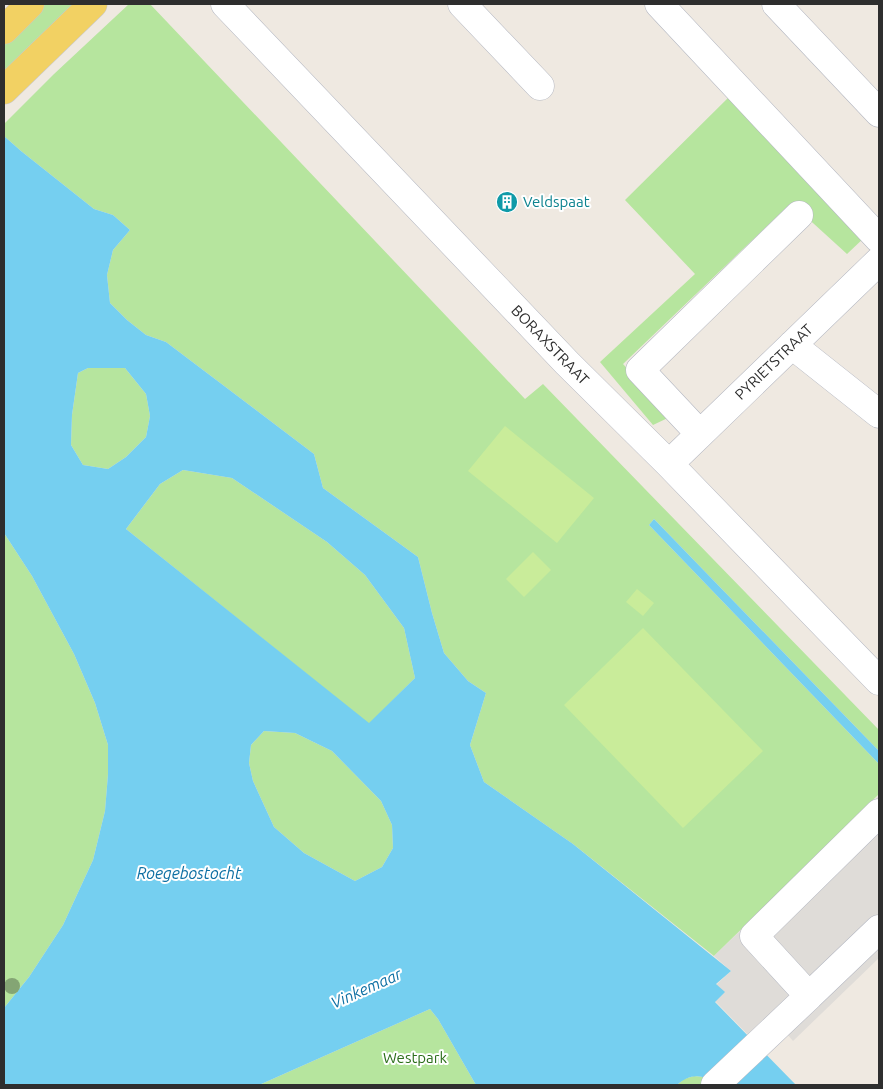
<svg xmlns="http://www.w3.org/2000/svg" width="883" height="1089" viewBox="0 0 883 1089" font-family="Ubuntu,sans-serif">
<rect width="100%" height="100%" fill="#efe9e1"/>
<path fill="#b6e59e" d="M 39,4 L 84,4 L 4,81 L 4,38 Z
M 129,4 L 150,4 L 525,399 L 543,384 L 879,730 L 879,751 L 654,519 L 649,525 L 879,764 L 879,794 L 714,956 L 573,844 L 484,782 L 470,745 L 486,693 L 468,681 L 444,653 L 432,613 L 418,557 L 323,488 L 314,454 L 166,342 L 146,335 L 127,320 L 110,303 L 107,275 L 113,250 L 130,230 L 113,215 L 94,209 L 21,151 L 4,136 L 4,124 L 54,74 Z
M 731,95 L 866,236 L 847,254 L 791,203 L 623,364 L 672,416 L 653,425 L 600,362 L 695,274 L 625,200 Z
M 88,368 L 125,368 L 146,394 L 150,416 L 146,437 L 126,457 L 108,469 L 83,465 L 71,445 L 72,415 L 78,373 Z
M 183,470 L 232,478 L 327,542 L 365,575 L 404,628 L 415,678 L 369,724 L 126,529 L 160,484 Z
M 4,533 L 32,576 L 74,654 L 95,703 L 108,745 L 108,774 L 105,811 L 93,860 L 63,925 L 29,977 L 4,1008 Z
M 264,731 L 295,733 L 332,751 L 381,801 L 392,825 L 393,848 L 382,867 L 355,881 L 304,853 L 274,827 L 253,781 L 249,763 L 251,745 Z
M 430,1009 L 438,1019 L 476,1085 L 259,1085 Z
M 694,1076 L 704,1077 L 712,1081 L 709,1085 L 677,1085 L 684,1079 Z"/>
<path fill="#c9ec9a" d="M 505,426 L 594,498 L 557,543 L 468,471 Z
M 533,552 L 551,570 L 524,597 L 506,579 Z
M 637,589 L 654,603 L 643,616 L 626,602 Z
M 643,628 L 763,751 L 683,828 L 564,705 Z"/>
<path fill="#dfdcd8" d="M 879,796 L 879,958 L 793,1041 L 782,1028 L 761,1048 L 715,1001 L 716,985 L 731,971 L 714,956 Z"/>
<path fill="#75cff0" fill-rule="evenodd" d="M 4,136 L 21,151 L 94,209 L 113,215 L 130,230 L 113,250 L 107,275 L 110,303 L 127,320 L 146,335 L 166,342 L 314,454 L 323,488 L 418,557 L 432,613 L 444,653 L 468,681 L 486,693 L 470,745 L 484,782 L 573,844 L 731,971 L 716,984 L 725,992 L 715,1002 L 796,1085 L 716,1085 C 703,1073 689,1074 677,1085 L 476,1085 L 438,1019 L 430,1009 L 259,1085 L 4,1085 L 4,1008 L 29,977 L 63,925 L 93,860 L 105,811 L 108,774 L 108,745 L 95,703 L 74,654 L 32,576 L 4,533 ZM 88,368 L 125,368 L 146,394 L 150,416 L 146,437 L 126,457 L 108,469 L 83,465 L 71,445 L 72,415 L 78,373 ZM 183,470 L 232,478 L 327,542 L 365,575 L 404,628 L 415,678 L 369,723 L 126,529 L 160,484 ZM 264,731 L 295,733 L 332,751 L 381,801 L 392,825 L 393,848 L 382,867 L 355,881 L 304,853 L 274,827 L 253,781 L 249,763 L 251,745 Z
M 654,519 L 879,751 L 879,764 L 649,525 Z"/>
<g fill="none" stroke-linecap="round" stroke-linejoin="round">
<g stroke="#b4b7c1" stroke-width="29">
<path id="minor" d="M 225,4 L 567,363 L 669,464 L 879,681
M 462,4 L 540,86
M 659,4 L 879,239
M 776,4 L 879,113
M 792,345 L 879,414
M 700,434 L 640,370 L 799,215
M 669,464 L 879,261
M 809,996 L 879,929
M 715,1085 L 809,996 L 754,936 L 879,813"/>
</g>
<g stroke="#c9c9c9" stroke-width="29">
<path id="major" d="M 4,30 L 30,4
M 4,90 L 93,4"/>
</g>
<use href="#minor" stroke="#fff" stroke-width="28"/>
<use href="#major" stroke="#f2d163" stroke-width="28"/>
</g>
<circle fill="#84a574" cx="12" cy="986" r="8"/>
<defs>
<g id="building-disc" transform="scale(1.125)"><circle r="9.5" fill="#0f9aa8" stroke="#fff"/><path d="M-4-6H4V6H1V3H-1V6H-4ZM-2.5-4.3h1.7v1.8h-1.7ZM.8-4.3h1.7v1.8H.8ZM-2.5-1h1.7V.8h-1.7ZM.8-1h1.7V.8H.8Z" fill="#fff"/></g>
</defs>
<g fill-rule="evenodd">
<use href="#building-disc" x="507" y="202"/>
</g>
<g text-anchor="middle" stroke-width="4" stroke-linejoin="round" paint-order="stroke">
<g font-size="15" fill="#0d838f" stroke="#fff" text-anchor="start">
<text x="523" y="207">Veldspaat</text>
</g>
<g font-size="15" fill="#2e2e2e" stroke="#fff">
<text transform="translate(550 345) rotate(46)" y="5">BORAXSTRAAT</text>
<text transform="translate(774 362) rotate(-44)" y="5">PYRIETSTRAAT</text>
</g>
<g font-size="15" fill="#2c6e1b" stroke="#fff">
<text x="415" y="1063">Westpark</text>
</g>
<g font-size="16" font-style="italic" fill="#0d6fa3" stroke="#fff">
<text x="189" y="879">Roegebostocht</text>
<text transform="translate(366 988) rotate(-24)" y="6">Vinkemaar</text>
</g>
</g>
<rect width="883" height="1089" fill="none" stroke="#2e2e2e" stroke-width="10"/>
</svg>
